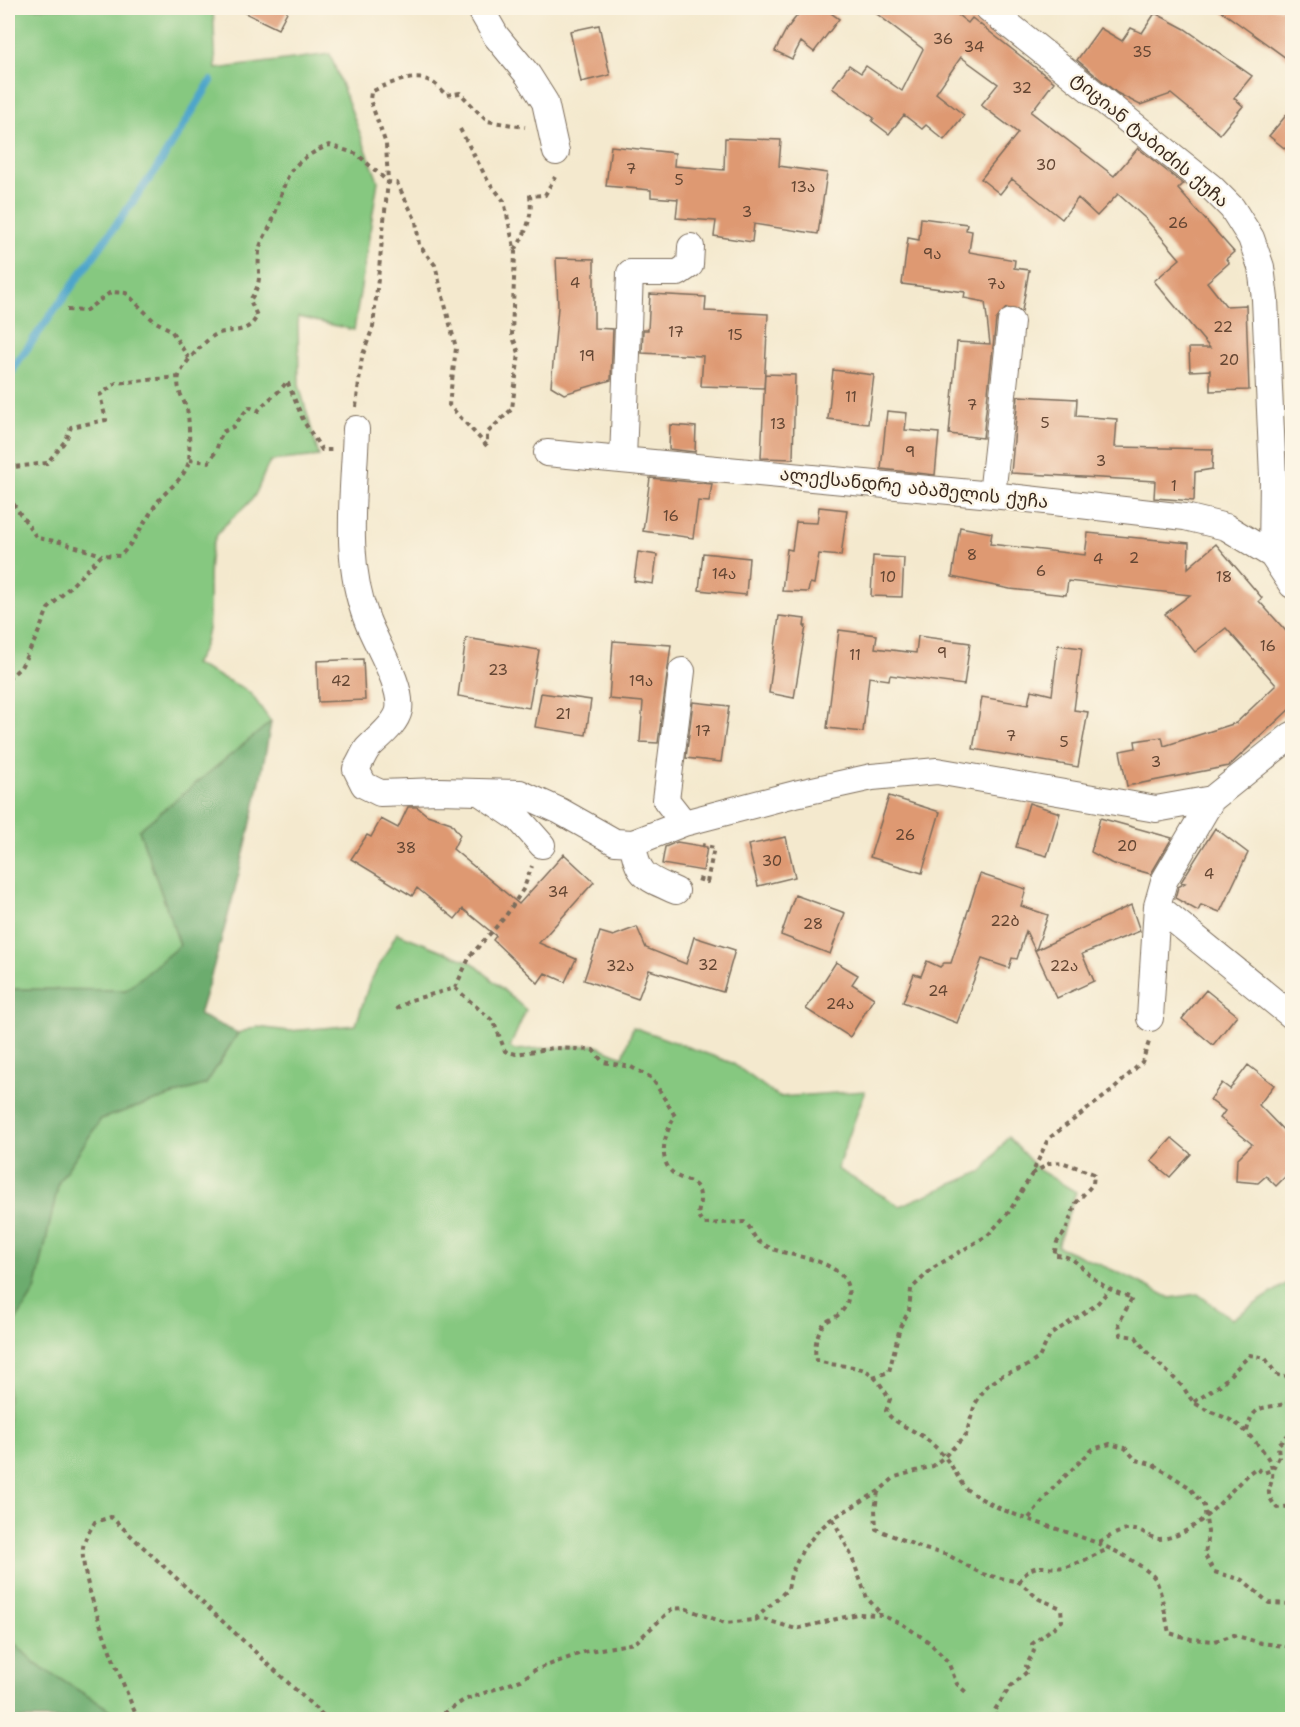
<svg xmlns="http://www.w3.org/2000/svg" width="1300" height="1727" viewBox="0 0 1300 1727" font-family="'Shantell Sans','Noto Sans Georgian',sans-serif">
<rect width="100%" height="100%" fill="#fcf5e5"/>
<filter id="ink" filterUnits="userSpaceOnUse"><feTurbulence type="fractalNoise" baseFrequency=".0167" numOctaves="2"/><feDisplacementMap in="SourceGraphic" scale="12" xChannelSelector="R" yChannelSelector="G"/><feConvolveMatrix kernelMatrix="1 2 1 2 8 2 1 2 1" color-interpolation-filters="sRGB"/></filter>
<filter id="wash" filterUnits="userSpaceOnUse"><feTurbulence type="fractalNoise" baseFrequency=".008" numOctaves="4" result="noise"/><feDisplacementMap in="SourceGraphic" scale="24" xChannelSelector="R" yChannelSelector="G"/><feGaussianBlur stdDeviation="1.35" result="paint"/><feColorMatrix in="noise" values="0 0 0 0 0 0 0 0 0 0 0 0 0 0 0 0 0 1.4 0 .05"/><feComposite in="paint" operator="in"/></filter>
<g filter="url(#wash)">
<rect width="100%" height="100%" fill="#f4e9ce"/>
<path fill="#86c880" stroke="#60794f" stroke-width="1.5" d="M 8,8 L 213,8 L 216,69 L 330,54 L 378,181 L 354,330 L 298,317 L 299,385 L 319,456 L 271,461 C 262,473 261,487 253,498 C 240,515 218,524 212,547 C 203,584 220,631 194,664 L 243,688 L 252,695 L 271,722 L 139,830 L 180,945 L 126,990 L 8,989 Z
M 397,933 L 473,963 L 526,1010 L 510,1047 L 514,1050 L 594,1045 L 623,1057 L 633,1027 L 732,1063 L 779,1097 L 865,1091 L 837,1169 L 900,1206 L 983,1171 L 1008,1137 L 1039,1170 L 1076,1192 L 1057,1246 L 1133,1279 L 1170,1298 L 1198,1294 L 1232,1319 L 1292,1280 L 1292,1719 L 125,1719 L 37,1665 L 8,1637 L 8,1333 L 35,1291 L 59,1181 L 101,1119 L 206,1084 L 238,1033 L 257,1027 L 289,1031 L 356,1025 L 369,984 Z"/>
<path fill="#6cac6e" stroke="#546b46" stroke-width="1.5" d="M 271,722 C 254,822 229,919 199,1015 L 238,1033 L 206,1084 L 101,1119 L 59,1181 L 35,1291 L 8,1333 L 8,989 L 126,990 L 180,945 L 139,830 Z
M 8,1637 L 37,1665 L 125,1719 L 8,1719 Z"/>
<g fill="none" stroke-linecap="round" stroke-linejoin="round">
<path stroke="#4ea5ca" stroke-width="8" d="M 8,379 L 18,361 L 157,168 L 211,81"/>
</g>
<g id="blocks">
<path fill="#de9972" d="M 235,8 L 289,8 L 278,29 Z
M 803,8 L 824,8 L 839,19 L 814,52 L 801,42 L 792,59 L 775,51 L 786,30 Z
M 869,8 L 949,8 L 968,23 L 972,18 L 1054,82 L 1031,112 L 1114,176 L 1138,148 L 1183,184 L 1178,189 L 1234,252 L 1226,259 L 1229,263 L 1207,282 L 1226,306 L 1246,305 L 1249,390 L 1210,391 L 1210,370 L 1190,371 L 1189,348 L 1210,348 L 1154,281 L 1180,259 L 1145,218 L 1118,194 L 1097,216 L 1078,198 L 1062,219 L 1012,179 L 1000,194 L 981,179 L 1018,133 L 981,105 L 998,84 L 961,57 L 936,93 L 964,115 L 944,140 L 926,125 L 922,129 L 904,115 L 889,134 L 872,121 L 874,118 L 832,88 L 849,65 L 861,73 L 866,66 L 902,91 L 923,49 Z
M 1217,8 L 1293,8 L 1293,63 Z
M 1155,13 L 1185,29 L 1252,76 L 1234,98 L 1243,106 L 1220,134 L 1171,94 L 1140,105 L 1117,93 L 1077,60 L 1100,28 L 1122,41 L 1131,28 L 1142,33 Z
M 599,25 L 610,75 L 581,82 L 570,31 Z
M 1293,107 L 1293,155 L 1269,136 Z
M 725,138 L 781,140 L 779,166 L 827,173 L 818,234 L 754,224 L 752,242 L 714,236 L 716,221 L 676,218 L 678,199 L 651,197 L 651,190 L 606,186 L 611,146 L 675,153 L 674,166 L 724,170 Z
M 921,218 L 967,224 L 966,230 L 972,231 L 969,252 L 1015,260 L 1014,268 L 1029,270 L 1022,311 L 1006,308 L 996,320 L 983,438 L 949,434 L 957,342 L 990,344 L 985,302 L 964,298 L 965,292 L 902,284 L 908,238 L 919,240 Z
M 556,258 L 594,259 L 594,328 L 613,329 L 611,380 L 564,394 L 551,386 L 558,307 Z
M 650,294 L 706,297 L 705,311 L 768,314 L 764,388 L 701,386 L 703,356 L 642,353 L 643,330 L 648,330 Z
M 833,370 L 874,375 L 868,424 L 828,419 Z
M 765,374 L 795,375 L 793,459 L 761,458 Z
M 1018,396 L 1077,399 L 1076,416 L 1117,419 L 1115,447 L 1213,449 L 1212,469 L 1195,472 L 1194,501 L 1154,498 L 1155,481 L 1011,473 Z
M 887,411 L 907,413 L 905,430 L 939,433 L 935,475 L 881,469 Z
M 670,425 L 696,427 L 695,452 L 669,449 Z
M 650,478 L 712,484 L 709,502 L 698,501 L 693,538 L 643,531 Z
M 819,507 L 847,510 L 841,556 L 819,554 L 814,584 L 810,583 L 808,592 L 782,591 L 787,549 L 792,550 L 796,522 L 817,523 Z
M 960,527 L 992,533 L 990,544 L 1085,555 L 1088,533 L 1189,543 L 1188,568 L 1216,544 L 1262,598 L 1259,601 L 1293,639 L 1293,706 L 1229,766 L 1127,786 L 1120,751 L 1136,748 L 1135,741 L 1162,737 L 1164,746 L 1236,723 L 1276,685 L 1226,628 L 1195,652 L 1165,614 L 1190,595 L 1068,581 L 1066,595 L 1010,589 L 952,577 Z
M 638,552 L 657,555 L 653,584 L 634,581 Z
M 703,553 L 749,558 L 746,595 L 699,590 Z
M 873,556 L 904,558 L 902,597 L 871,596 Z
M 779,616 L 805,619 L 804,626 L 806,626 L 794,698 L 769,693 Z
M 839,630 L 877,635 L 875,648 L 916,653 L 918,636 L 970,643 L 964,685 L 890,675 L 889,680 L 869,677 L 863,732 L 827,728 Z
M 466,638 L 539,650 L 529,708 L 458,696 Z
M 613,641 L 671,645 L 658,743 L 640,742 L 643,702 L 609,699 Z
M 1058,645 L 1082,648 L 1074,710 L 1088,712 L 1078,767 L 973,749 L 982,697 L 1028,705 L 1031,690 L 1052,695 Z
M 363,659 L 365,700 L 318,702 L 317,661 Z
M 541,693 L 591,700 L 586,735 L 535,727 Z
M 693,702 L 729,706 L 721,762 L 686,758 Z
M 889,796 L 940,812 L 922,873 L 870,857 Z
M 1029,803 L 1060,813 L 1047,856 L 1016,847 Z
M 408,807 L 417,807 L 427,815 L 451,823 L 460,835 L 453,849 L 519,904 L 564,854 L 594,882 L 539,943 L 576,959 L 565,982 L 545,973 L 538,983 L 493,940 L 496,936 L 463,909 L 455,919 L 417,888 L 412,896 L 351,859 L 367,835 L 371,837 L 381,819 L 398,828 Z
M 1100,818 L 1172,838 L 1151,874 L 1111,863 L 1091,852 Z
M 1215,828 L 1248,853 L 1220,912 L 1201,905 L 1198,911 L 1175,898 L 1178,887 L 1185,883 L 1181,882 Z
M 786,837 L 795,877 L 758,886 L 748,845 Z
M 677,842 L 707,847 L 703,871 L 662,864 L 665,847 Z
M 980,874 L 1026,889 L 1021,906 L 1048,915 L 1036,950 L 1131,905 L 1140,931 L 1082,954 L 1094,981 L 1057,998 L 1026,931 L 1017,959 L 1012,958 L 1009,968 L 982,959 L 957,1023 L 903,1002 L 914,974 L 921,976 L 927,961 L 940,967 L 944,963 L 951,963 Z
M 795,895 L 845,913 L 830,954 L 781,935 Z
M 637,927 L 646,948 L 686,964 L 694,937 L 735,950 L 723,992 L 649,970 L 638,999 L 584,980 L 600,932 L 613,936 Z
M 836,962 L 858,975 L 852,984 L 874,998 L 850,1037 L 806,1009 Z
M 1206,990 L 1237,1015 L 1213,1045 L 1182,1019 Z
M 1248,1065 L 1274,1085 L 1259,1105 L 1293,1140 L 1293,1169 L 1276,1186 L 1266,1176 L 1258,1183 L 1236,1181 L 1237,1159 L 1252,1144 L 1220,1118 L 1225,1111 L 1210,1100 L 1222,1083 L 1230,1089 Z
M 1172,1138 L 1191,1154 L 1170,1177 L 1151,1161 Z"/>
</g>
</g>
<g filter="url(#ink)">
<use href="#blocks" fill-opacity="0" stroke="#7c6d5c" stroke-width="1.5"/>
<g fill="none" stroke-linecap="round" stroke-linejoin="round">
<g stroke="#7c6d5c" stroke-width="28">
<path id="minor" d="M 480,8 L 496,36 L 528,75 L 545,102 L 556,152
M 988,8 L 1211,187 L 1232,208 L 1251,238 L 1261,267 L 1265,299 L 1273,477 L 1272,555 L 1292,585
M 356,429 C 354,493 343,559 367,620 C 376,644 403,686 399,710 C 396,725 377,738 367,749 C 363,755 360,763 356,769 L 364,785 L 380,793 L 439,791 L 520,793 L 560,811 L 615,842 L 633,843 L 684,823 L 795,794 L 872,777 L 937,771 L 1156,809 L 1212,799 L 1292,735
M 547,453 L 992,495 L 1185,517 L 1226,527 L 1272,555
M 623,459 L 630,273 L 678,273 L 690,265 L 691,247
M 992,495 L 1011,322
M 682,671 L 666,800 L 684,823
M 482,794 L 519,819 L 542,845
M 633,843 C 637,877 647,878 676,891
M 1157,906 L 1292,1016
M 1150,1018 L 1157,906 L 1164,881 L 1212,799"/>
</g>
<path stroke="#7c6d5c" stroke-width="4" stroke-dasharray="4.5 4.5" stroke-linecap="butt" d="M 460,129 L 488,181 L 504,201 L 515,252 L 512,335 L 519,353 L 512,409 L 487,433 L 487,445
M 515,250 C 526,233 533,217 530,196 L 545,195 L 555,177
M 67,310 L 85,311 L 111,292 L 126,293 L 154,321 L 171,330 L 189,359
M 356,407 L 362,357 L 373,327 L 388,182 L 386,144 L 370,100 L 371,92 C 387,84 415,72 432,82 C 437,85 442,91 446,95 L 460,93 L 487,121 L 525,127
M 189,460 L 209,462 L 216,451 L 222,432 L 233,427 L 249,407 L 258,411 C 267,399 279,394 287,381 L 304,422 L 322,450 L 332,450
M 8,471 L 14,467 L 47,463 L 66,440 L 71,427 L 106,420 L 100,395 L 116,383 L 179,377
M 8,496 L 37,538 L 60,542 L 102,555
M 8,679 L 21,667 L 36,638 L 48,609 L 102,555 L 120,556 C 137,539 145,519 159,500 C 169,488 185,478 189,461 C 190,456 189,420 188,415 C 187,402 175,392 179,376 C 182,365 208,336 219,333 C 235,329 248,334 257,316 L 250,300 C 264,280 257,274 259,252 C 260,241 268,232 272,222 C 288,180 281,166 329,145 L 357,154 L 388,182 L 397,183 L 416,221 L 419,245 L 435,265 L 456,348 L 449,405 L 487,446
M 698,879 L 707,882 L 714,848 L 702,845
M 455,988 L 470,956 L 505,917 L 524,888 L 532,866
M 396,1009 L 411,1000 L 455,988 L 494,1022 L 505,1051 L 516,1054 L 554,1048 L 593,1050 L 603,1062 L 631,1067 L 652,1078 L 675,1116 C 665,1133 655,1162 677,1176 C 684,1180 693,1181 698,1188 C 702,1197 699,1207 698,1216 L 704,1224 L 744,1222 C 752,1227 753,1239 761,1243 C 784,1258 819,1254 841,1275 C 852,1286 851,1305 838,1315 C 834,1319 826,1320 823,1325 C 816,1335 814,1348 816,1360 C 832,1367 855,1364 868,1372 C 877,1378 884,1390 890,1399 L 886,1411 C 893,1424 914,1429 926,1439 C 937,1447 947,1459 954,1470 C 958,1476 961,1484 966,1489 C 1023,1530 1100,1529 1153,1576 C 1161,1584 1166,1620 1169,1633 L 1191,1639 L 1215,1641 L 1234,1635 L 1261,1643 L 1292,1647
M 1032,1174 L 1050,1163 L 1062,1162 L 1094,1174 L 1093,1184 L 1076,1203 L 1065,1232 L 1057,1242 L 1054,1255 C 1075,1255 1082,1269 1097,1281 C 1107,1289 1120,1294 1132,1298 L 1119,1323 L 1121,1335 L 1136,1337 C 1148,1357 1167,1370 1183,1387 C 1188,1394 1190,1400 1198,1405 C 1217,1417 1231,1415 1249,1435 C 1257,1444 1271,1457 1272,1470 C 1274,1489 1261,1489 1277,1508 L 1292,1506
M 873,1377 L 889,1372 L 900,1327 L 909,1311 L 911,1289 L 933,1268 L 988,1235 L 1009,1212 L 1032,1174 L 1048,1139 L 1113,1090 L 1142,1062 L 1149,1042
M 1194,1402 L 1220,1385 L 1250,1355 L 1265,1358 L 1276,1374 L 1284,1377 L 1292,1373
M 1247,1431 C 1254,1398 1269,1412 1292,1401
M 878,1492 L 875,1509 L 876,1529 L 925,1549 L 948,1555 L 982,1574 L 1019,1582 L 1039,1599 L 1061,1608 L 1062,1621 L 1032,1644 L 1034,1651 L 1026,1666 L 1029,1670 L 1010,1687 L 994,1711 L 997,1720
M 1029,1518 L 1055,1486 L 1093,1449 L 1110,1444 L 1125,1448 L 1136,1460 L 1152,1464 L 1169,1474 L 1189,1487 L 1204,1506 L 1208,1532 L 1205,1555 L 1214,1572 L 1243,1580 L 1269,1603 L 1292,1604
M 833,1519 L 851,1555 L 867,1598 L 881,1614
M 1099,1542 C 1113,1535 1127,1525 1143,1532 C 1148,1535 1154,1539 1160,1539 C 1195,1537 1225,1496 1248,1474 L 1256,1468 L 1263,1473 L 1272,1470 L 1279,1457 L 1278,1445 L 1292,1431
M 1019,1582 C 1034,1559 1043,1570 1065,1567 C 1080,1564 1095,1554 1109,1549
M 755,1619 L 788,1589 L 791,1574 L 803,1549 L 817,1532 L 830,1520 L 879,1491 L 895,1477 L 933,1466 L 944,1457 L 966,1435 L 975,1404 L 986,1387 L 1003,1375 L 1025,1367 L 1039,1358 L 1050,1335 L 1096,1305 L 1110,1289
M 138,1720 C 125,1687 74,1572 84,1543 C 86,1536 91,1529 95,1522 L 111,1517 L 328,1720
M 373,1720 L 402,1716 L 413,1720
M 427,1720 L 446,1712 L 464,1700 L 521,1680 L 535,1670 L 584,1652 L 635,1643 L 672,1609 L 684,1608 L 725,1623 L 763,1619 L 796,1629 L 857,1614 L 881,1615 L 902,1624 L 929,1642 L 948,1662 L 957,1684 L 967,1693"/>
<use href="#minor" stroke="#fff" stroke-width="26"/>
</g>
</g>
<g text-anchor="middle" stroke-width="4.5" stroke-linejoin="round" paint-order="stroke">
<g font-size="15" fill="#644633">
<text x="943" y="44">36</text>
<text x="974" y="52">34</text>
<text x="1142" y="57">35</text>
<text x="1022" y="93">32</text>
<text x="1046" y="170">30</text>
<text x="631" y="174">7</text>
<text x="679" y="185">5</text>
<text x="803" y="192">13ა</text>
<text x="747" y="217">3</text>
<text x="1178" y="228">26</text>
<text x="932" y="259">9ა</text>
<text x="575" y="288">4</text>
<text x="996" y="289">7ა</text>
<text x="1223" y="332">22</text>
<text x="676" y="337">17</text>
<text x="735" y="340">15</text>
<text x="587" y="361">19</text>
<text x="1229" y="365">20</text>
<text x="851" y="402">11</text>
<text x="972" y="410">7</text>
<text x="1045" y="428">5</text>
<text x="778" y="429">13</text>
<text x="910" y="457">9</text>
<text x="1101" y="466">3</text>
<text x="1174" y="491">1</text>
<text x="671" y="521">16</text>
<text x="972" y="560">8</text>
<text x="1134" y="563">2</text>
<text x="1098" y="564">4</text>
<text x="1041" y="576">6</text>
<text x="724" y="579">14ა</text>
<text x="888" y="582">10</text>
<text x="1224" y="582">18</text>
<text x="1268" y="651">16</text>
<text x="942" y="658">9</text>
<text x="855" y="660">11</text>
<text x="498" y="675">23</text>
<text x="341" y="686">42</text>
<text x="641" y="686">19ა</text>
<text x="563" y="719">21</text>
<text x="703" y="736">17</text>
<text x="1011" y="741">7</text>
<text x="1064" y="747">5</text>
<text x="1156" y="767">3</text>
<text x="905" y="840">26</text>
<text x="1127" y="851">20</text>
<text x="406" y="853">38</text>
<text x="772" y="866">30</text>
<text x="1209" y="879">4</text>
<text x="558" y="897">34</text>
<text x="1005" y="926">22ბ</text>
<text x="813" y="929">28</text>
<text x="708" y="970">32</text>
<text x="620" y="971">32ა</text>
<text x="1064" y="971">22ა</text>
<text x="938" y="996">24</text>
<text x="840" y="1009">24ა</text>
</g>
<g font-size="18" fill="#3b2a1e" stroke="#fcf5e5">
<text transform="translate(1150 140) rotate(40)" y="6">ტიციან ტაბიძის ქუჩა</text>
<text transform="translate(914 488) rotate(6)" y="6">ალექსანდრე აბაშელის ქუჩა</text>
</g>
</g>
<rect width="1300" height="1727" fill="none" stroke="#fcf5e5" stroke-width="30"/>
</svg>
